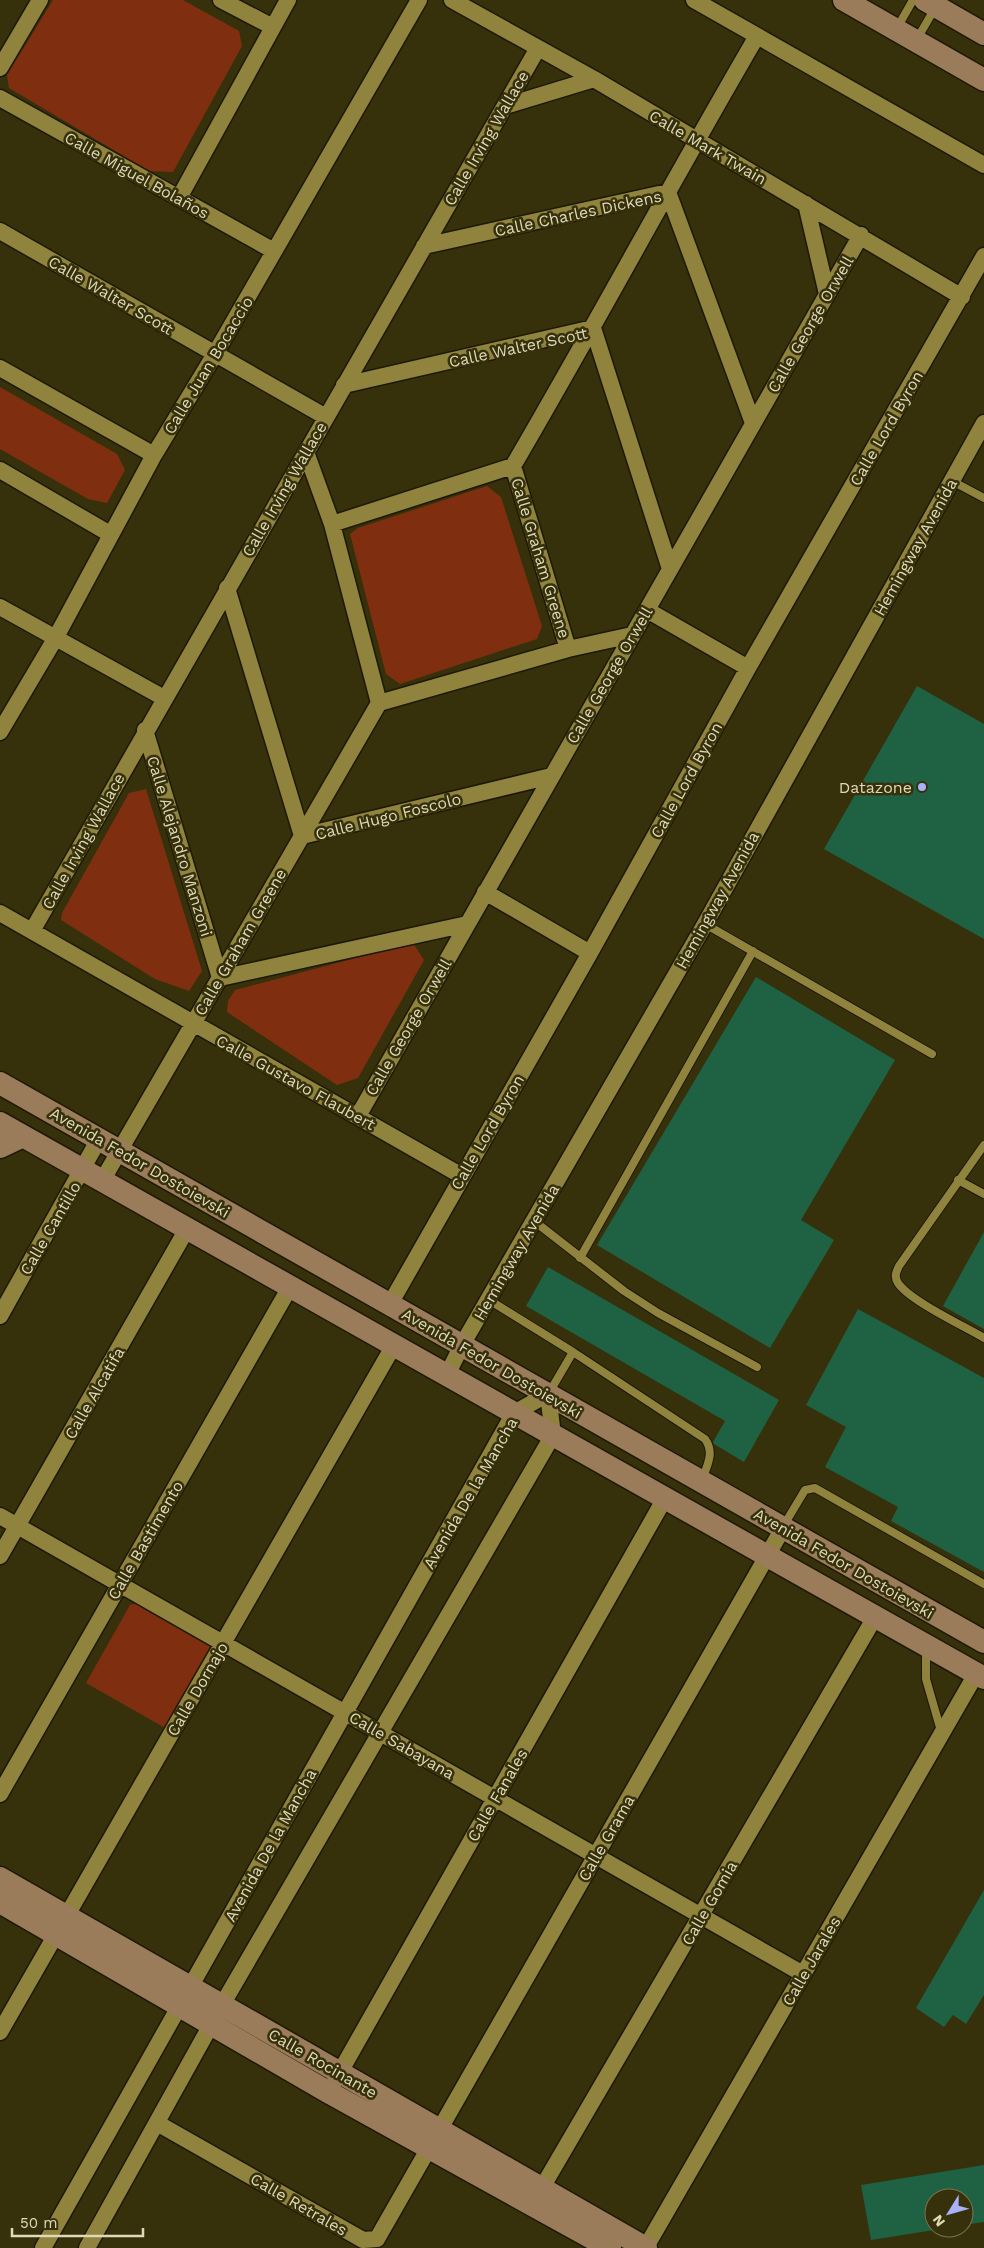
<svg xmlns="http://www.w3.org/2000/svg" width="984" height="2248" viewBox="0 0 984 2248" font-family="'Work Sans',sans-serif">
<rect width="100%" height="100%" fill="#37310b"/>
<path fill="#7f2f10" d="M 53,0 L 183,0 L 239,31 L 242,46 L 173,172 L 149,171 L 9,88 L 7,75 Z
M 0,387 L 117,454 L 125,470 L 107,503 L 88,499 L 0,449 Z
M 487,486 L 501,497 L 542,626 L 537,639 L 400,684 L 386,674 L 350,534 L 358,528 Z
M 146,789 L 202,971 L 189,991 L 155,979 L 61,920 L 62,913 L 129,793 Z
M 413,943 L 424,960 L 358,1078 L 337,1085 L 227,1012 L 228,1001 L 235,990 Z
M 139,1603 L 209,1644 L 212,1651 L 167,1729 L 86,1683 L 130,1605 Z"/>
<path fill="#1f6143" d="M 917,686 L 984,724 L 984,939 L 824,849 Z
M 756,977 L 895,1060 L 801,1220 L 834,1240 L 770,1348 L 597,1245 Z
M 984,1232 L 984,1329 L 943,1306 Z
M 548,1267 L 779,1400 L 744,1462 L 714,1444 L 713,1442 L 725,1421 L 526,1306 Z
M 858,1309 L 984,1378 L 984,1572 L 891,1521 L 898,1507 L 825,1467 L 846,1427 L 806,1405 Z
M 984,1890 L 984,1995 L 966,2024 L 953,2015 L 944,2027 L 916,2008 Z
M 984,2165 L 984,2222 L 964,2225 L 964,2198 L 934,2198 L 934,2230 L 871,2240 L 861,2185 Z"/>
<g fill="none" stroke-linecap="round" stroke-linejoin="round">
<g stroke="#1d1904" stroke-width="10">
<path id="lane" d="M 897,28 L 913,0
M 917,39 L 935,8
M 952,481 L 984,498
M 705,924 L 932,1054
M 984,1145 L 899,1266 C 896,1272 894,1277 898,1283 C 910,1301 964,1326 984,1338
M 958,1180 L 984,1194
M 534,1221 L 624,1291 L 658,1313 L 757,1367
M 580,1258 L 753,951
M 489,1300 L 573,1352
M 549,1393 L 573,1352 L 705,1439 C 715,1453 707,1465 702,1480
M 784,1525 L 805,1490 L 815,1488 L 984,1584
M 926,1648 L 926,1679 L 941,1731"/>
</g>
<g stroke="#1d1904" stroke-width="19">
<path id="street" d="M 221,0 L 273,27
M 452,0 L 594,79 L 962,297
M 694,0 L 984,165
M 0,68 L 40,0
M 0,98 L 274,251
M 505,106 L 594,79
M 179,198 L 288,0
M 806,204 L 827,294
M 0,231 L 326,417
M 424,246 L 668,192 L 753,423
M 0,368 L 154,455
M 344,385 L 593,328 L 670,569
M 306,452 L 332,524 L 379,703
M 513,466 L 568,649
M 0,470 L 110,534
M 332,524 L 513,466 C 596,324 674,178 757,36
M 227,588 L 302,836 L 551,776
M 0,607 L 164,698
M 647,610 L 748,668
M 145,730 L 220,978 L 467,924
M 0,732 L 55,639 L 154,455 L 215,354 L 419,0
M 485,892 L 590,953
M 0,913 L 462,1176
M 32,931 L 538,48
M 358,1116 L 861,235
M 102,1181 L 379,703 L 568,649 L 632,635
M 390,1304 L 590,953 L 748,668 L 984,256
M 0,1316 L 99,1139
M 447,1375 L 462,1345 L 705,924 L 984,423
M 0,1516 L 803,1974
M 0,1556 L 187,1229
M 0,1794 L 290,1287
M 0,2032 L 394,1345
M 335,2081 L 665,1498
M 157,2123 L 363,2240 L 377,2239 L 783,1528
M 536,2198 L 875,1617
M 646,2247 L 976,1674
M 43,2248 L 514,1413 L 548,1394 L 553,1435 L 222,2005 L 87,2248"/>
</g>
<g stroke="#1d1904" stroke-width="25">
<path id="secondary" d="M 844,0 L 984,80
M 925,0 L 984,34
M 0,1083 L 984,1642
M 0,1123 L 984,1678
M 0,1147 L 23,1136
M 0,1878 L 646,2248
M 0,1902 L 328,2092 L 610,2248"/>
</g>
<use href="#lane" stroke="#8f833e" stroke-width="8"/>
<use href="#street" stroke="#8f833e" stroke-width="16"/>
<use href="#secondary" stroke="#9a7b5a" stroke-width="22"/>
</g>
<circle fill="#a9b0fc" stroke="#37310b" stroke-width="2" cx="922" cy="787" r="5"/>
<g text-anchor="middle" stroke-width="5" stroke-linejoin="round" paint-order="stroke">
<g font-size="16" fill="#dfd9b7" stroke="#37310b">
<text transform="translate(486 138) rotate(-60)" y="6">Calle Irving Wallace</text>
<text transform="translate(708 147) rotate(30)" y="6">Calle Mark Twain</text>
<text transform="translate(137 175) rotate(29)" y="6">Calle Miguel Bolaños</text>
<text transform="translate(578 213) rotate(-12)" y="6">Calle Charles Dickens</text>
<text transform="translate(111 295) rotate(30)" y="6">Calle Walter Scott</text>
<text transform="translate(810 324) rotate(-60)" y="6">Calle George Orwell</text>
<text transform="translate(518 347) rotate(-12)" y="6">Calle Walter Scott</text>
<text transform="translate(208 365) rotate(-59)" y="6">Calle Juan Bocaccio</text>
<text transform="translate(886 428) rotate(-60)" y="6">Calle Lord Byron</text>
<text transform="translate(284 489) rotate(-60)" y="6">Calle Irving Wallace</text>
<text transform="translate(915 547) rotate(-61)" y="6">Hemingway Avenida</text>
<text transform="translate(541 558) rotate(73)" y="6">Calle Graham Greene</text>
<text transform="translate(609 675) rotate(-60)" y="6">Calle George Orwell</text>
<text transform="translate(686 780) rotate(-61)" y="6">Calle Lord Byron</text>
<text transform="translate(388 816) rotate(-14)" y="6">Calle Hugo Foscolo</text>
<text transform="translate(83 841) rotate(-61)" y="6">Calle Irving Wallace</text>
<text transform="translate(180 846) rotate(73)" y="6">Calle Alejandro Manzoni</text>
<text transform="translate(717 900) rotate(-61)" y="6">Hemingway Avenida</text>
<text transform="translate(240 942) rotate(-60)" y="6">Calle Graham Greene</text>
<text transform="translate(408 1027) rotate(-60)" y="6">Calle George Orwell</text>
<text transform="translate(296 1082) rotate(29)" y="6">Calle Gustavo Flaubert</text>
<text transform="translate(487 1132) rotate(-60)" y="6">Calle Lord Byron</text>
<text transform="translate(140 1162) rotate(30)" y="6">Avenida Fedor Dostoievski</text>
<text transform="translate(50 1228) rotate(-60)" y="6">Calle Cantillo</text>
<text transform="translate(516 1252) rotate(-60)" y="6">Hemingway Avenida</text>
<text transform="translate(492 1363) rotate(30)" y="6">Avenida Fedor Dostoievski</text>
<text transform="translate(94 1393) rotate(-60)" y="6">Calle Alcatifa</text>
<text transform="translate(470 1493) rotate(-60)" y="6">Avenida De la Mancha</text>
<text transform="translate(145 1540) rotate(-60)" y="6">Calle Bastimento</text>
<text transform="translate(844 1563) rotate(30)" y="6">Avenida Fedor Dostoievski</text>
<text transform="translate(197 1689) rotate(-60)" y="6">Calle Dornajo</text>
<text transform="translate(402 1745) rotate(30)" y="6">Calle Sabayana</text>
<text transform="translate(497 1795) rotate(-60)" y="6">Calle Fanales</text>
<text transform="translate(606 1838) rotate(-60)" y="6">Calle Grama</text>
<text transform="translate(270 1845) rotate(-61)" y="6">Avenida De la Mancha</text>
<text transform="translate(709 1903) rotate(-60)" y="6">Calle Gomia</text>
<text transform="translate(811 1961) rotate(-60)" y="6">Calle Jarales</text>
<text transform="translate(323 2063) rotate(30)" y="6">Calle Rocinante</text>
<text transform="translate(299 2204) rotate(30)" y="6">Calle Retrales</text>
</g>
<g font-size="16" fill="#dfd9b7" stroke="#37310b" text-anchor="end">
<text x="912" y="793">Datazone</text>
</g>
</g>
<g transform="translate(949 2213) rotate(233)"><circle r="24" fill="#37310b" stroke="#7a7450"/>
<path d="M0-4L9 19L0 12L-9 19Z" fill="#a9b0fc"/>
<text y="-8" font-size="14" font-weight="bold" text-anchor="middle" fill="#dfd9b7">N</text>
</g>
<path d="M12 2228v8h131v-8" fill="none" stroke="#dfd9b7" stroke-width="2.5"/>
<text x="20" y="2228" font-size="15" fill="#dfd9b7" stroke="#37310b" stroke-width="4" paint-order="stroke">50 m</text>
</svg>
